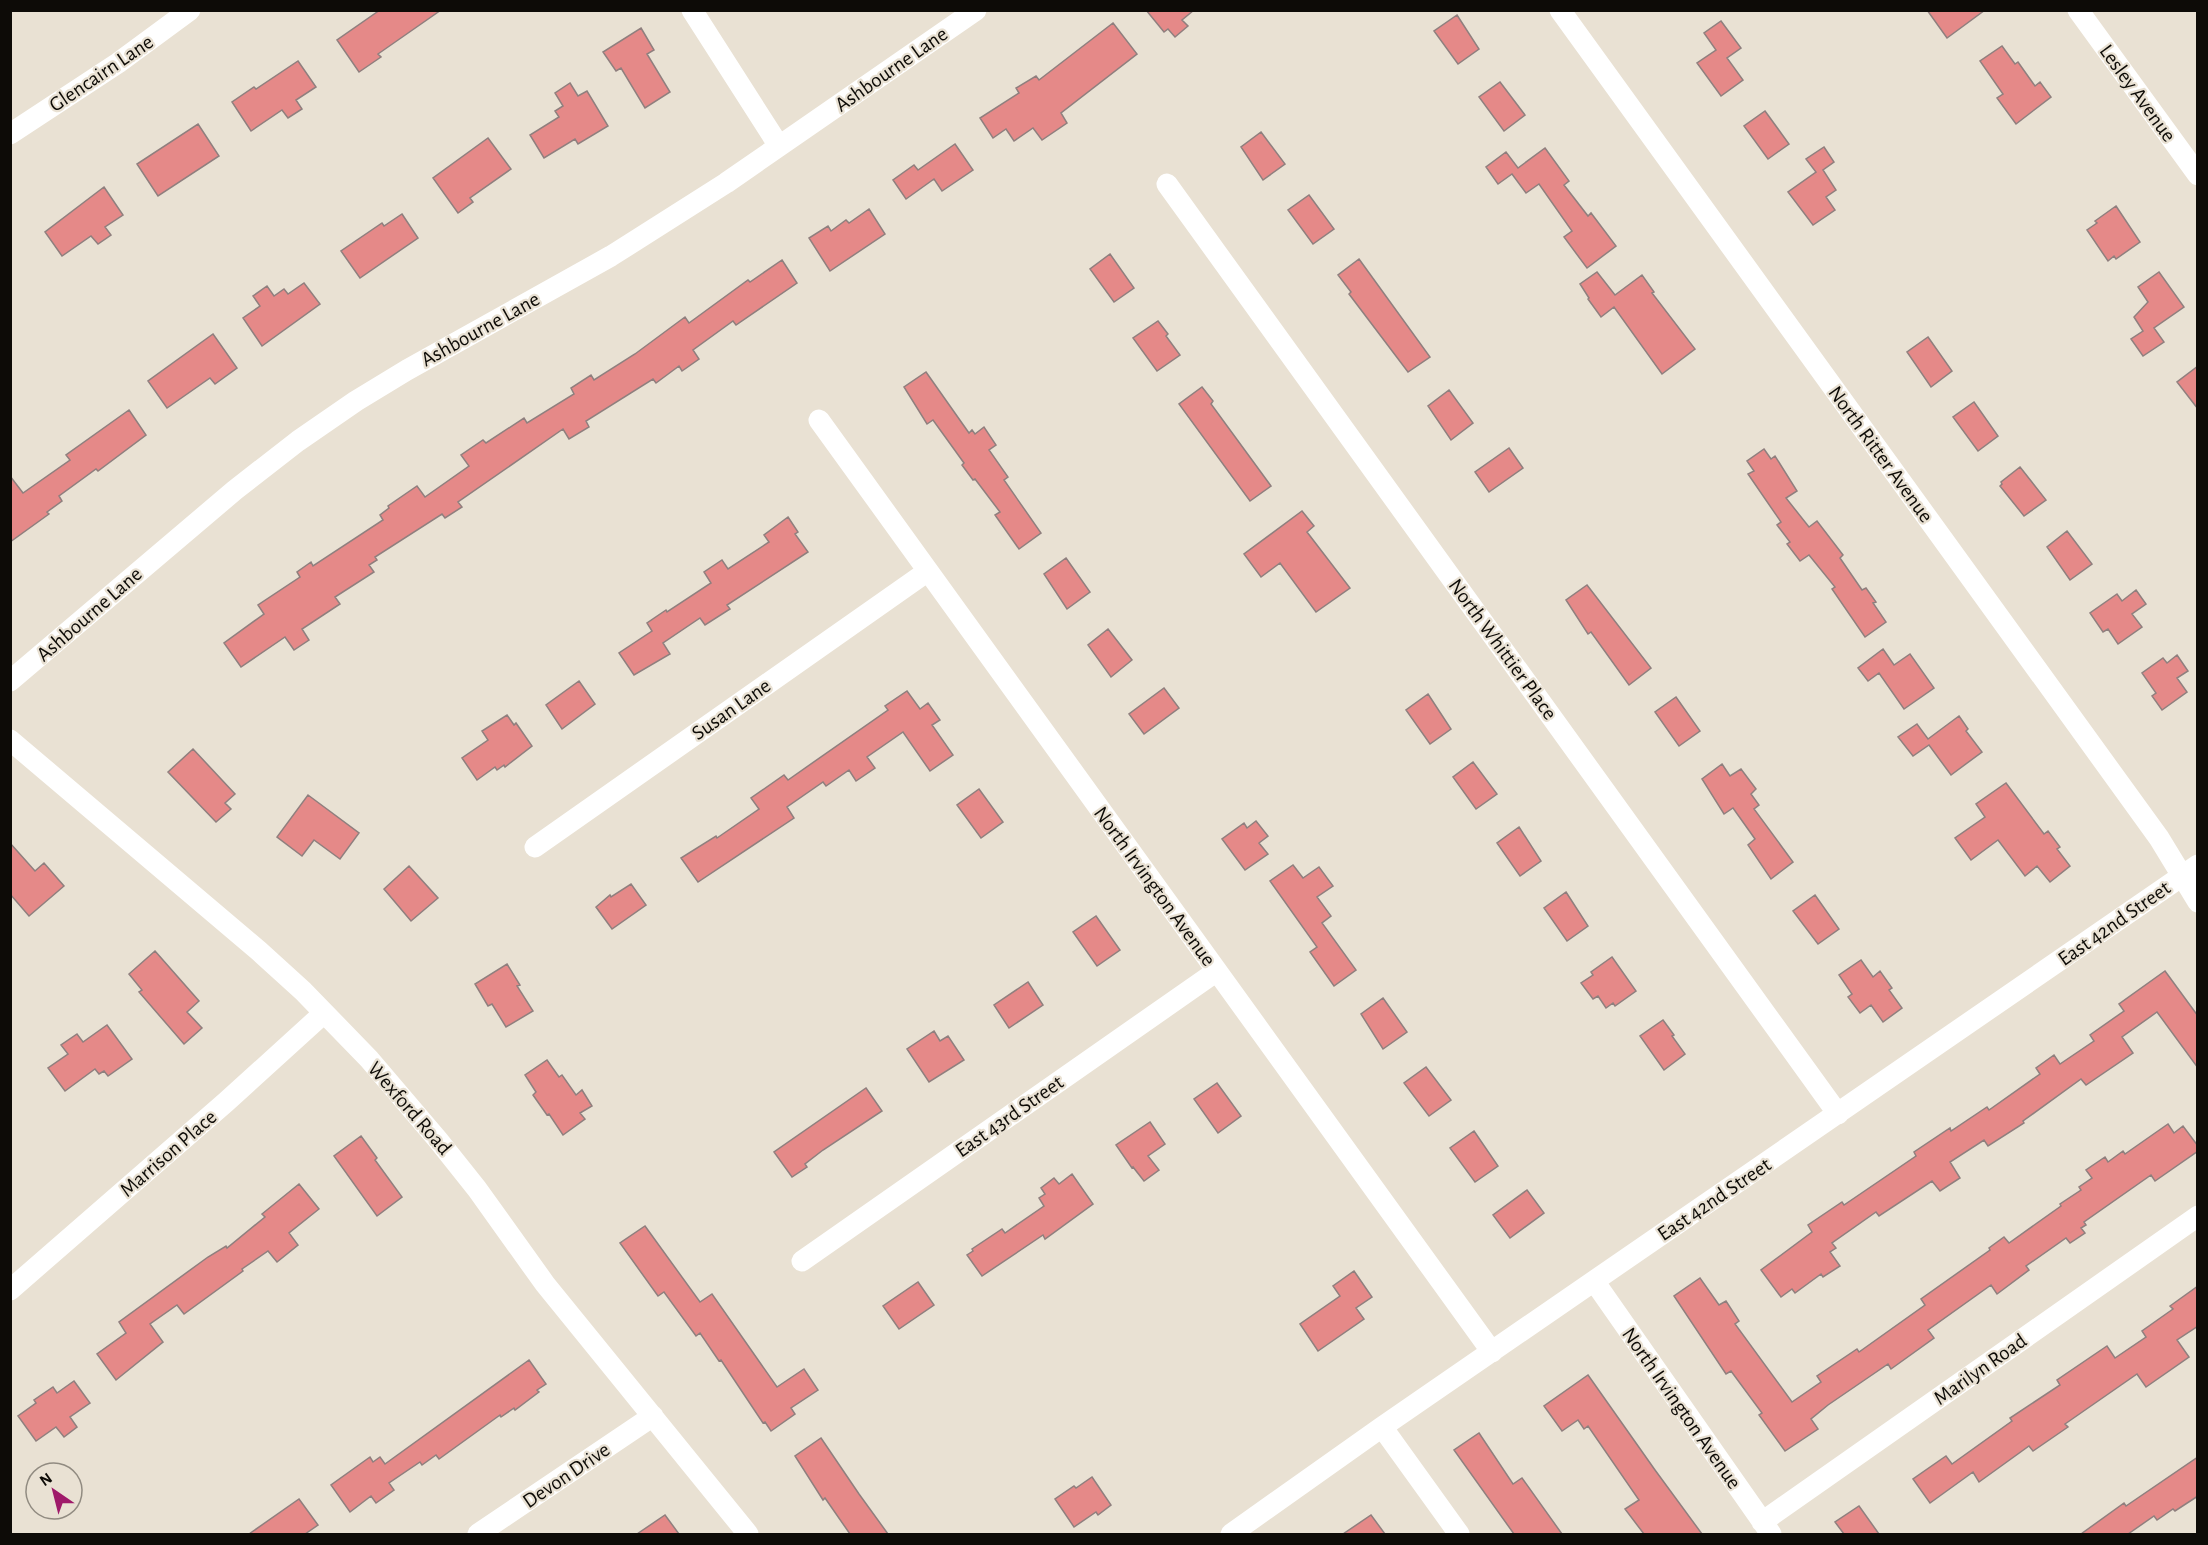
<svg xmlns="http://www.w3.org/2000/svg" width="2208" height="1545" viewBox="0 0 2208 1545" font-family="'Alegreya Sans',sans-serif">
<rect width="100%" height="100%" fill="#e9e1d3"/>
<path fill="#e58988" stroke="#8f7f7e" stroke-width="1.5" d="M 380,10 L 441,10 L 378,54 L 381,57 L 359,72 L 337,40 Z
M 1146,10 L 1194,10 L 1182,20 L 1188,26 L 1175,37 L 1168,29 L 1164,32 Z
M 1927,10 L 1985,10 L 1947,38 Z
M 1457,15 L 1479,49 L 1458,64 L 1434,31 Z
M 1721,21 L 1741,48 L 1727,58 L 1743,80 L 1721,96 L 1697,63 L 1716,50 L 1704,33 Z
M 1113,23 L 1137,54 L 1061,113 L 1067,123 L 1042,140 L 1033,128 L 1014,141 L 1006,129 L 993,138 L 980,118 L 1019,93 L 1016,88 L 1036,76 L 1039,80 Z
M 641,28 L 654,50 L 647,54 L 670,92 L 645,108 L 621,68 L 616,71 L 603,52 Z
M 2002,46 L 2015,64 L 2018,62 L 2035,86 L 2040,82 L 2051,97 L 2016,124 L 1997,98 L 2003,94 L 1980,61 Z
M 298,61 L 316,87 L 296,100 L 302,109 L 288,118 L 282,110 L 251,131 L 232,102 L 254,87 L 256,89 Z
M 1500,82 L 1525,115 L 1504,131 L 1479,97 Z
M 570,83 L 578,96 L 587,91 L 608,126 L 578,144 L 575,139 L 544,158 L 530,135 L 559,117 L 555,111 L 563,106 L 555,93 Z
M 1765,111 L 1789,144 L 1768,159 L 1744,126 Z
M 198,124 L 219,156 L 158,196 L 137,164 Z
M 1261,132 L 1285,164 L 1263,180 L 1241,147 Z
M 488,138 L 511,169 L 470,198 L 473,202 L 458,213 L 433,178 Z
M 955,144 L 973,170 L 942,191 L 934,179 L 906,199 L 893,180 L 914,165 L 918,170 Z
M 1824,147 L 1834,162 L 1823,170 L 1836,190 L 1826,197 L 1835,210 L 1813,225 L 1788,192 L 1816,172 L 1806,159 Z
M 1545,148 L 1569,181 L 1564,185 L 1588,216 L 1591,213 L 1616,246 L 1587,268 L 1564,237 L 1572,231 L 1539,184 L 1526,193 L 1512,174 L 1498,184 L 1486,167 L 1506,152 L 1518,168 Z
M 104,187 L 123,215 L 105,227 L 111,235 L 98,244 L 91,236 L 62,256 L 45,232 Z
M 1309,195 L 1334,229 L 1313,244 L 1288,210 Z
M 2116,206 L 2140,242 L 2116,259 L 2114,256 L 2108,261 L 2087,230 L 2097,223 L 2095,221 Z
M 869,209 L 885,234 L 830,271 L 809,238 L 828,226 L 831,231 L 846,220 L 849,223 Z
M 402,214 L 418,238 L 360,278 L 341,251 L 382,223 L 384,226 Z
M 1110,254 L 1134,288 L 1114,302 L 1090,269 Z
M 1359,259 L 1430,357 L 1408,372 L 1349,294 L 1351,292 L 1338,275 Z
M 782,260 L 797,283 L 736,325 L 733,321 L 693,350 L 699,359 L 682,371 L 679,366 L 656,383 L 653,379 L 586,421 L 589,427 L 569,439 L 563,429 L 458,502 L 462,507 L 445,518 L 442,514 L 375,557 L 377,560 L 369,565 L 374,572 L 335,597 L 340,604 L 302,629 L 309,640 L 294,650 L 285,637 L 241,667 L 224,643 L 264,614 L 258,605 L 300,577 L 297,572 L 311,562 L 313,566 L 383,520 L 380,515 L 389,508 L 388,506 L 417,486 L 425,497 L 469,466 L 461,455 L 483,440 L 486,443 L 524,418 L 527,423 L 574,394 L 571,388 L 591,375 L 594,380 L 635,354 L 685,317 L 689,323 L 748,280 L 750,282 Z
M 1597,272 L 1615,295 L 1642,275 L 1654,292 L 1652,293 L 1695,349 L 1662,374 L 1614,307 L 1601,317 L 1588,299 L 1589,298 L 1580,284 Z
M 2159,272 L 2184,307 L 2154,328 L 2164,342 L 2143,356 L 2131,339 L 2143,331 L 2134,317 L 2148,302 L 2138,287 Z
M 304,283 L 320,304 L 262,346 L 243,318 L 260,306 L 253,296 L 267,286 L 274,296 L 284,289 L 288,294 Z
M 1158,321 L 1168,334 L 1166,336 L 1180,355 L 1157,371 L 1133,338 Z
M 213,334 L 237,368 L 215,384 L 210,378 L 167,408 L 148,381 Z
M 1928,337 L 1952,371 L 1931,387 L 1907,352 Z
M 2198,366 L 2198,409 L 2177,382 Z
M 926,372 L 969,433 L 972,430 L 975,434 L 984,427 L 996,445 L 989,450 L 1008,477 L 1004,480 L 1041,533 L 1019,549 L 995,515 L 1000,512 L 975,479 L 973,480 L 962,465 L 964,463 L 933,420 L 927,424 L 904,387 Z
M 1202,387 L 1213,401 L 1211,404 L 1271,486 L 1250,501 L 1179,404 Z
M 1449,390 L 1473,423 L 1451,440 L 1428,406 Z
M 1974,402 L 1998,436 L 1978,451 L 1953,417 Z
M 129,410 L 146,435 L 98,471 L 96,469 L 59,496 L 62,501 L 47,512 L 49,514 L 10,542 L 10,476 L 23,493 L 70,460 L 66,455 Z
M 1509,448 L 1523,468 L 1489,492 L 1475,472 Z
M 1764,449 L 1771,459 L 1775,456 L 1797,491 L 1786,498 L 1809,527 L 1817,521 L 1843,555 L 1840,558 L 1862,590 L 1866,588 L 1876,602 L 1873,603 L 1886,622 L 1865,637 L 1832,589 L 1835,587 L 1809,555 L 1800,561 L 1787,544 L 1790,542 L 1777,525 L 1781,522 L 1748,474 L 1754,471 L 1747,461 Z
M 2020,467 L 2046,500 L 2024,516 L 2000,486 L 2002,484 L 2001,482 Z
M 1302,511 L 1314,526 L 1307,532 L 1350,588 L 1316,612 L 1280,563 L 1261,577 L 1244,554 Z
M 788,517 L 798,532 L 795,534 L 808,552 L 727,605 L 730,609 L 705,625 L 700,618 L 663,643 L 670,654 L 634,675 L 619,653 L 652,631 L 647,623 L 666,610 L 667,612 L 711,583 L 704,572 L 722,560 L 728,569 L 769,542 L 764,535 Z
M 2067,531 L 2092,564 L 2070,580 L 2047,547 Z
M 1066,558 L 1090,592 L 1067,609 L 1044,574 Z
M 1587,585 L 1651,668 L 1629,685 L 1591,632 L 1588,634 L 1566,600 Z
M 2136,590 L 2146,604 L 2132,614 L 2142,627 L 2118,644 L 2108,629 L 2103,632 L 2090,613 L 2117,594 L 2122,601 Z
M 1108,629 L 1132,660 L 1111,677 L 1088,645 Z
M 1883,649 L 1894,665 L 1910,654 L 1934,688 L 1904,709 L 1879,673 L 1868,681 L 1858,668 Z
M 2177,655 L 2188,671 L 2177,678 L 2187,692 L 2162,710 L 2152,696 L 2156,693 L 2142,673 L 2163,658 L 2167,663 Z
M 579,681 L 595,704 L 562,729 L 546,705 Z
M 1164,688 L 1179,708 L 1144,734 L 1129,714 Z
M 907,691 L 920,709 L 928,703 L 940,720 L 932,725 L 953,755 L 930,771 L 903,732 L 867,757 L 875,768 L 856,781 L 849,770 L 826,786 L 823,782 L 787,807 L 794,818 L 698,882 L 681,858 L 716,836 L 717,838 L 759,809 L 751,798 L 784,775 L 788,780 L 888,710 L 885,706 Z
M 1428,694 L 1451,729 L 1430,744 L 1406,710 Z
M 1676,697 L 1700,731 L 1679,746 L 1655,712 Z
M 507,715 L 514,725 L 516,723 L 532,746 L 505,767 L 504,765 L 497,770 L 495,767 L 477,780 L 462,758 L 488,740 L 482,731 Z
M 1959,716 L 1968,729 L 1966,731 L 1982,752 L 1951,775 L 1929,745 L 1913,756 L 1898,737 L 1917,724 L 1928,739 Z
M 193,749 L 235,794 L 225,803 L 231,809 L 216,822 L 168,772 Z
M 1473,762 L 1497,794 L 1476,809 L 1453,777 Z
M 1722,764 L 1730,776 L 1741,769 L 1756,789 L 1751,794 L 1759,805 L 1754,809 L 1793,862 L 1771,879 L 1748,845 L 1755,839 L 1733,808 L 1724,814 L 1702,779 Z
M 2006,783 L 2044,834 L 2048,831 L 2060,847 L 2057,849 L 2070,866 L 2050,882 L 2037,866 L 2025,876 L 1998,840 L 1971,860 L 1955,838 L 1985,817 L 1976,804 Z
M 979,789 L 1003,822 L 981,838 L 957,805 Z
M 308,795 L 359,833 L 340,859 L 314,840 L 302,856 L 277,837 Z
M 1256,821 L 1268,836 L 1259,843 L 1268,854 L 1245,870 L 1222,839 L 1244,823 L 1247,828 Z
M 1519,827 L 1541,861 L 1520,876 L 1497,843 Z
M 10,843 L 35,871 L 44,863 L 64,886 L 29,916 L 10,894 Z
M 1293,865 L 1303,878 L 1319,867 L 1333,886 L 1317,897 L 1331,916 L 1322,923 L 1356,970 L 1334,986 L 1310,952 L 1317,947 L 1270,881 Z
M 409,866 L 438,898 L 411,921 L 384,889 Z
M 631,884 L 646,905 L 612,929 L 596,907 L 610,895 L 611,897 Z
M 1566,892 L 1588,926 L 1567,941 L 1544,908 Z
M 1815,895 L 1839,929 L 1818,944 L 1793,911 Z
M 1096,916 L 1120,950 L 1097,966 L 1073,932 Z
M 155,951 L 199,1001 L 187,1012 L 202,1028 L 184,1044 L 139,992 L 142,990 L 129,974 Z
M 1612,957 L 1636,991 L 1615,1006 L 1613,1003 L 1606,1008 L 1598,996 L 1593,999 L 1581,983 L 1593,975 L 1591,972 Z
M 1861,960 L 1873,977 L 1880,971 L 1892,988 L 1889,990 L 1902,1008 L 1883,1022 L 1871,1005 L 1860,1013 L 1848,997 L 1852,994 L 1839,975 Z
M 507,964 L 520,985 L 517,986 L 533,1011 L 506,1027 L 492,1004 L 488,1006 L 475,984 Z
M 2165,971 L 2198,1016 L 2198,1068 L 2157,1012 L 2122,1037 L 2133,1053 L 2086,1085 L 2081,1079 L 2023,1121 L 2024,1123 L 1988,1146 L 1984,1140 L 1950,1162 L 1960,1178 L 1940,1191 L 1932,1181 L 1879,1216 L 1876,1212 L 1832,1243 L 1836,1248 L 1830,1252 L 1840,1266 L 1823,1277 L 1821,1274 L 1795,1293 L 1792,1289 L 1781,1297 L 1761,1270 L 1812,1232 L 1808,1225 L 1842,1202 L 1844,1205 L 1916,1156 L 1914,1152 L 1950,1128 L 1951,1131 L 1987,1107 L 1989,1110 L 2040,1074 L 2036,1068 L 2054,1055 L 2060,1064 L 2094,1041 L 2090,1035 L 2124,1011 L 2119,1004 Z
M 1028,982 L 1043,1005 L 1009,1028 L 994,1005 Z
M 1383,998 L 1407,1032 L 1383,1049 L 1361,1014 Z
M 1663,1020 L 1674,1035 L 1672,1036 L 1685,1054 L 1664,1070 L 1640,1036 Z
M 107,1025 L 132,1059 L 108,1076 L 104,1071 L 99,1074 L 95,1069 L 65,1091 L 48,1068 L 68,1054 L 61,1045 L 77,1034 L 83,1042 Z
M 934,1031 L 940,1041 L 948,1036 L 964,1060 L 929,1082 L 907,1049 Z
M 547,1060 L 559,1077 L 562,1075 L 576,1095 L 582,1090 L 592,1106 L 580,1113 L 585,1119 L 563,1135 L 549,1114 L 547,1115 L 533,1095 L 536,1092 L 525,1075 Z
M 1426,1067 L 1451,1100 L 1429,1116 L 1404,1083 Z
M 1217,1083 L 1241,1116 L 1218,1133 L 1194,1099 Z
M 866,1088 L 882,1111 L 823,1150 L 805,1164 L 807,1167 L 792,1177 L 774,1152 Z
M 1150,1122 L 1165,1144 L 1148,1156 L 1159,1170 L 1144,1181 L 1133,1167 L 1132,1168 L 1116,1145 Z
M 2168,1124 L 2174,1133 L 2183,1126 L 2198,1146 L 2198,1151 L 2155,1181 L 2151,1175 L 2084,1222 L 2086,1225 L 2081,1228 L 2085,1233 L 2070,1243 L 2066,1238 L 2026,1266 L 2029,1270 L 1997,1294 L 1991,1285 L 1928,1330 L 1934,1338 L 1891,1369 L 1888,1364 L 1828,1405 L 1811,1419 L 1818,1429 L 1785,1451 L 1759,1415 L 1762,1413 L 1731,1371 L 1726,1374 L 1674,1296 L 1700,1278 L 1719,1305 L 1726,1301 L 1739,1321 L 1735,1324 L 1792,1402 L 1821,1382 L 1817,1376 L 1857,1349 L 1859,1352 L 1925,1305 L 1921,1299 L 1990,1250 L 1989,1248 L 2004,1237 L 2009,1243 L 2061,1206 L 2060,1204 L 2081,1190 L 2079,1187 L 2092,1178 L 2086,1170 L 2105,1157 L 2108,1162 L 2123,1151 L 2125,1154 Z
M 1474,1131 L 1498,1166 L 1475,1182 L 1450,1148 Z
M 361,1136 L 377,1158 L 375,1160 L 402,1197 L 377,1216 L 334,1156 Z
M 1072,1174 L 1093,1204 L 1045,1239 L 1043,1235 L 982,1276 L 967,1255 L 973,1251 L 972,1249 L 1002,1229 L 1005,1233 L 1044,1206 L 1039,1198 L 1045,1194 L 1041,1188 L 1054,1178 L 1059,1184 Z
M 299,1184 L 319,1209 L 289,1233 L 298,1245 L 277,1262 L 268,1251 L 242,1269 L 243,1271 L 184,1314 L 177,1305 L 150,1324 L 163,1342 L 116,1380 L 97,1354 L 126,1333 L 119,1322 L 208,1257 L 226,1246 L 227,1248 L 265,1217 L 262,1214 Z
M 1527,1190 L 1544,1213 L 1510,1238 L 1493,1215 Z
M 645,1226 L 700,1302 L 712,1294 L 777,1387 L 804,1369 L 818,1390 L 791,1408 L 795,1414 L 771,1431 L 765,1422 L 763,1423 L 721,1360 L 719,1361 L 700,1333 L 696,1336 L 664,1292 L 658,1296 L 620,1243 Z
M 1354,1271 L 1372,1297 L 1356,1308 L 1364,1319 L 1318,1351 L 1300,1324 L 1340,1296 L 1333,1286 Z
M 918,1282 L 934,1305 L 899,1329 L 883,1306 Z
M 2198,1286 L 2198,1326 L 2177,1340 L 2189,1357 L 2146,1387 L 2137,1374 L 2065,1424 L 2068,1427 L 2033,1451 L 2029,1446 L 1979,1482 L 1973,1472 L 1930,1503 L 1913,1479 L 1946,1456 L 1952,1464 L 2012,1421 L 2010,1418 L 2060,1385 L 2057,1380 L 2107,1346 L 2115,1358 L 2146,1337 L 2142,1331 L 2173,1309 L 2170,1306 Z
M 529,1360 L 546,1384 L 537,1390 L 539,1392 L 515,1410 L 514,1408 L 501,1417 L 500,1415 L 439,1459 L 436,1455 L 422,1465 L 420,1462 L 389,1483 L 394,1490 L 376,1503 L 371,1496 L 350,1512 L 331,1485 L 370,1457 L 373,1462 L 380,1457 L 385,1464 Z
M 1588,1375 L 1655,1470 L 1702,1534 L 1644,1534 L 1625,1509 L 1639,1500 L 1588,1426 L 1584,1429 L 1578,1420 L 1562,1431 L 1544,1406 Z
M 74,1381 L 90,1403 L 70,1417 L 77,1427 L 64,1437 L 56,1427 L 36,1441 L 18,1416 L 36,1403 L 34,1400 L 53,1387 L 57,1393 Z
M 1479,1433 L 1513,1484 L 1522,1478 L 1562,1534 L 1514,1534 L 1454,1450 Z
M 821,1438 L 859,1494 L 888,1534 L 850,1534 L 825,1498 L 823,1500 L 795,1456 Z
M 2198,1457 L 2198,1496 L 2175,1511 L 2173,1509 L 2157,1520 L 2154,1516 L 2128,1534 L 2081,1534 L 2124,1503 L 2126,1506 Z
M 1092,1477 L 1111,1505 L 1098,1515 L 1096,1512 L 1074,1527 L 1055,1499 L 1074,1486 L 1076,1488 Z
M 299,1499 L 318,1525 L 305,1534 L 249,1534 Z
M 1859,1506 L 1879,1534 L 1844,1534 L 1835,1522 Z
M 665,1515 L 679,1534 L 637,1534 Z
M 1371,1515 L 1385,1534 L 1343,1534 Z"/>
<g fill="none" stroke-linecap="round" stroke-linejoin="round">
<path stroke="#fff" stroke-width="21" d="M 692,10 L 779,146
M 1560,10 L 2159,838 L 2198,902
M 2078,10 L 2198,175
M 10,134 L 118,63 L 190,10
M 1167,184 L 1838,1114
M 819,420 L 1492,1352
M 10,681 L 235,490 L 298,441 L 356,401 L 407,370 L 611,256 L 726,183 L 976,10
M 10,740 L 259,951 L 303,991 L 369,1059 L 438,1140 L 477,1189 L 545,1284 L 748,1534
M 535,847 L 928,571
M 802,1261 L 1217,971
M 1594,1281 L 1771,1534
M 10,1290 L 226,1102 L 324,1013
M 1382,1427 L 1459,1534
M 1762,1522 L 2198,1216
M 478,1534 L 653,1416
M 1231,1534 L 1382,1427 L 2198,865"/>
</g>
<g text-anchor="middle" stroke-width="4.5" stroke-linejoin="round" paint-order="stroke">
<g font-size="21" fill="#0d0b07" stroke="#e9e1d3">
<text transform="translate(891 69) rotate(-35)" y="7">Ashbourne Lane</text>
<text transform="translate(101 73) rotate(-34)" y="7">Glencairn Lane</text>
<text transform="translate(2138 93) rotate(54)" y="7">Lesley Avenue</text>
<text transform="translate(480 329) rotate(-29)" y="7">Ashbourne Lane</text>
<text transform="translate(1881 454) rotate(54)" y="7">North Ritter Avenue</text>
<text transform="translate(89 614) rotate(-41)" y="7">Ashbourne Lane</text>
<text transform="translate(1503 649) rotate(54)" y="7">North Whittier Place</text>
<text transform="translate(731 709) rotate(-35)" y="7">Susan Lane</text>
<text transform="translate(1155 886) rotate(54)" y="7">North Irvington Avenue</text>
<text transform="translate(2114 923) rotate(-35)" y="7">East 42nd Street</text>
<text transform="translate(410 1108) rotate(49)" y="7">Wexford Road</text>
<text transform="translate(1009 1116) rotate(-35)" y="7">East 43rd Street</text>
<text transform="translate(168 1153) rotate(-41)" y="7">Marrison Place</text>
<text transform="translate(1714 1199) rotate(-34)" y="7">East 42nd Street</text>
<text transform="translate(1980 1369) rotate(-35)" y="7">Marilyn Road</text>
<text transform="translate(1682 1408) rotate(55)" y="7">North Irvington Avenue</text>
<text transform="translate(566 1475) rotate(-34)" y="7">Devon Drive</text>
</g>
</g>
<rect width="2208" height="1545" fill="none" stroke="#0d0b07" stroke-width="24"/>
<g transform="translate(54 1491) rotate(325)"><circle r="28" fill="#e9e1d3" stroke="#918b81" stroke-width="1.5"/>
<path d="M0-4.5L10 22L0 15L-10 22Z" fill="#9f1a6a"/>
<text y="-9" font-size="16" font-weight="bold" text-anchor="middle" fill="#0d0b07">N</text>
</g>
</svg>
